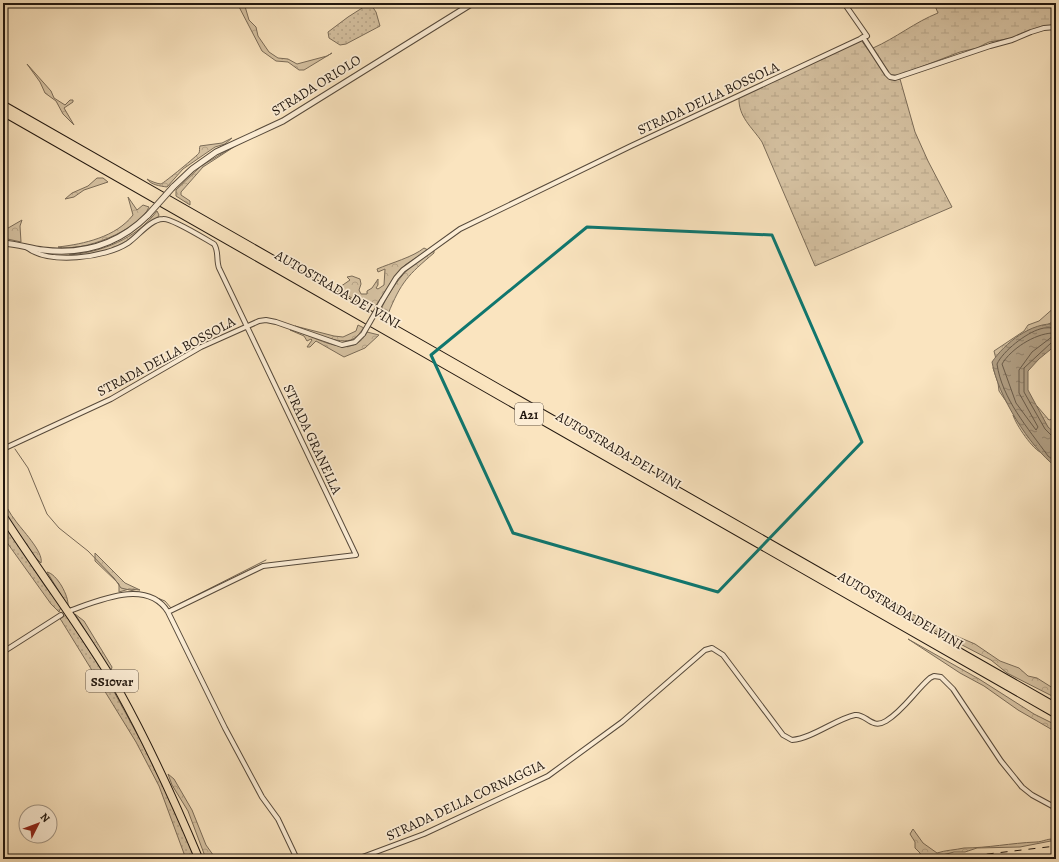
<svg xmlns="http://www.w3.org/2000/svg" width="1059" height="862" viewBox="0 0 1059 862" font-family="Alegreya,serif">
<defs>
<pattern id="grass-dots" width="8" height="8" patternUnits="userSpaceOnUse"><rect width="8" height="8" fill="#d5c1a1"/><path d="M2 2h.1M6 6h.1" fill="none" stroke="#b7a589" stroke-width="1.8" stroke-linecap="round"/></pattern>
<pattern id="forest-crowns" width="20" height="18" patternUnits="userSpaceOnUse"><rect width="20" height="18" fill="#d5c1a1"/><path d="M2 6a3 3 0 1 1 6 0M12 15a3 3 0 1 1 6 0" fill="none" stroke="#b7a589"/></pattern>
<pattern id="wetland-marsh" width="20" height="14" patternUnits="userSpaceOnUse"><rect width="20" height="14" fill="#d5c1a1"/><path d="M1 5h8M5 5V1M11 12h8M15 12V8" fill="none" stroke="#b7a589"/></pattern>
<pattern id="water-ripples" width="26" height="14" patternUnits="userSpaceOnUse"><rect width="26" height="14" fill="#b09e83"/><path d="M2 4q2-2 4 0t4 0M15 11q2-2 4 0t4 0" fill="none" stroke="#8f806a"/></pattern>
</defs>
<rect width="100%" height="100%" fill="#fae4bf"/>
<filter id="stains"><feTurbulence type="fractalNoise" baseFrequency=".005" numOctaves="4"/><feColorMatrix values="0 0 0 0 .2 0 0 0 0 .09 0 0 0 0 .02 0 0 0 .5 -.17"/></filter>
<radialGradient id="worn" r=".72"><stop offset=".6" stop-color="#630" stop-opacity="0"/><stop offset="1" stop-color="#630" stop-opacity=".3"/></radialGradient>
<path fill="url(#grass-dots)" stroke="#7b6c58" d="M 370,3 L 376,12 L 380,26 L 346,44 L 340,45 L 329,38 L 328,32 L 348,17 Z
M 3,522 L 45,586 L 61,607 L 59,612 L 51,604 L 8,544 L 3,534 Z
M 66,615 L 106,677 L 143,745 L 189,840 L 194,859 L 186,859 L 159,786 L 136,742 L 61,620 L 60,619 Z"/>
<path fill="url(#forest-crowns)" stroke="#7b6c58" d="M 237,3 L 244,3 L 249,20 L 256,27 L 258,36 L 269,52 L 278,58 L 288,59 L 297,64 L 327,56 L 332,53 L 304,70 L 299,70 L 288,62 L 276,61 L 262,51 Z
M 27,64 L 51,91 L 54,98 L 65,105 L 70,100 L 73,100 L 73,102 L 64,108 L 74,125 L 63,114 L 56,101 L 45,93 L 40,82 Z
M 232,138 L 225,144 L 215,147 L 183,169 L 167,187 C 160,186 151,185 147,179 C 150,181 158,184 161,184 C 164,183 198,155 199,153 C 200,151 199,148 200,146 L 222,143 Z
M 240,143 L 203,167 L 181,192 L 181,195 L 190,201 L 190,205 L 176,196 L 176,190 L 201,166 Z
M 97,178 L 103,178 L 108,182 L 84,190 L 74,197 L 65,199 L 72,193 L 88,186 Z
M 128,197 L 137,210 L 143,205 L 149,207 C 140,230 81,253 58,247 C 84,244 116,237 133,215 Z
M 157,211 L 159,215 L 158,217 C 149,222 142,231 133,237 C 115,249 91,258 69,255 C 102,252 136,239 157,211 Z
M 22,220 L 20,226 L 21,242 L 3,238 L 3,231 Z
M 424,248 L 428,250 L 405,265 L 393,279 L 375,307 L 360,303 L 337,289 L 350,280 L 347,277 L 352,276 L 360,279 L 361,284 L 359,290 L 361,294 L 367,294 L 367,291 L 372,288 L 378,279 L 378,285 L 376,288 L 378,289 L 384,285 L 385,269 L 378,272 L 377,269 C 391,263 413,257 424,248 Z
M 434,251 L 434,253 C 408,275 401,282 388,314 L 383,311 L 382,307 C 392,286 411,260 434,251 Z
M 1056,306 L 1056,320 L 1043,327 L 1010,407 L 999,391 L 998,383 L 993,368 L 996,359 L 994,351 L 1024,331 L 1028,325 L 1039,321 Z
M 358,325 L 364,328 C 360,332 358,337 353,339 C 341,346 307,331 295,326 L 334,336 L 343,337 L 356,331 Z
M 290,330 C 312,333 351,364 367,332 L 379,335 L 365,348 L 344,357 L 316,341 L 310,347 L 307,347 L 312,340 L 311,339 L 307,341 L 304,336 Z
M 1037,406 L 1049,420 L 1056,418 L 1056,432 L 1051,432 L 1035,408 Z
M 1013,415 L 1042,453 C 1033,450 1016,425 1013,415 Z
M 3,501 C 7,507 10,514 15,520 C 21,529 44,552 41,563 L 35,557 L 3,511 Z
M 95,553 L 125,583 L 140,590 L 129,589 L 119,592 L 119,584 L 116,581 L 95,561 Z
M 47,572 C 57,574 69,596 68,606 Z
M 873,594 L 888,599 L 914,615 L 927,620 L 942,630 L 975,644 L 1000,661 L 1019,668 L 1028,676 L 1037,678 L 1056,690 L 1056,698 L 1007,673 L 991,660 L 910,618 Z
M 75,614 L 84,621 L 112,667 L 111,671 Z
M 908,639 L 979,679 L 1034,714 L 1056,725 L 1056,732 L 1018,710 L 984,686 L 960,673 Z
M 168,774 L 174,779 L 192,810 L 206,845 L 216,859 L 206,859 L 188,811 L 172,785 Z
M 913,829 L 923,843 L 937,853 C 946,850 955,850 964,848 C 988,848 1011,843 1036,842 C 1043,842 1050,837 1056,840 L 1020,847 L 977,848 L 965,852 L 954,852 L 935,857 L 921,857 L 920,853 L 915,848 L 915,842 L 910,834 Z"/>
<path fill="url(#wetland-marsh)" stroke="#7b6c58" d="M 937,3 L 1056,3 L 1056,25 L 1042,26 L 1013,38 L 989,42 L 977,48 L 960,52 L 900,75 L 890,75 L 873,48 C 896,38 915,22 938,13 L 935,6 Z
M 861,40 L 888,77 L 894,80 L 900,79 L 915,132 L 928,161 L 952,207 L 815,266 L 762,142 C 752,127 738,117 739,97 Z"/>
<path fill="url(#water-ripples)" stroke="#776855" d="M 1056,324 L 1056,345 L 1039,359 L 1028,371 L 1028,390 L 1048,427 L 1056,434 L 1056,467 C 1029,446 998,396 992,362 C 1005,343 1031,322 1056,324 Z"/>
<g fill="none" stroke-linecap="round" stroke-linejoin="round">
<path stroke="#685a49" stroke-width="1" d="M 1056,328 C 1051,328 1045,327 1040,329 C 1026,333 1003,351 997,364 C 1002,399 1028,428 1048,456 L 1056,462
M 1052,333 L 1053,336 L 1032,352 L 1019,370 L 1019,393 L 1038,427 L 1036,430 L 1016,403 L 1002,364 C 1011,349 1034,334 1052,333 Z
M 1056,342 L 1051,343 L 1024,368 L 1024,392 L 1045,429 L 1052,436 L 1056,437"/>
<path stroke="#776855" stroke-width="1" d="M 15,449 L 28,468 L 47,514 L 59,528 L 88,551 L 114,578 L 121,588 L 147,594
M 152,596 L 165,601 L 171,608
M 179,604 L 266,560"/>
<g stroke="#574a3b" stroke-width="6">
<path id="minor" d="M 844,3 L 867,36 L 863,37
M 26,247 C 49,265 105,258 128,243 C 138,236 151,219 163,219 C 172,218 205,239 214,244 C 219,251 216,260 219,268 L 356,555 L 263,566 L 168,612 C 147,578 98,601 69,611
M 382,301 L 396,278 L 403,270 L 460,229 L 631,146 L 860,39 L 863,37 L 887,74 L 890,77 L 895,78 L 990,46 L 1012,40 L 1031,32 L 1044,28 L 1056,27
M 3,449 L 111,399 L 201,347 L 259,321 L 266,320 L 276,322 L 342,345 L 355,342 L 363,334
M 168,612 L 225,728 L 262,797 L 278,819 L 297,859
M 3,652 L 61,615
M 357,859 L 424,834 L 548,776 L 622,722 L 705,650 L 712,648 L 723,655 L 783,735 L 792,740 C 813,738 836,719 855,715 C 866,713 871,730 886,721 C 904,710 915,691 930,678 L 934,676 L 941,677 L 953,689 L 1001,761 L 1022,787 L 1032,795 L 1056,808"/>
</g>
<g stroke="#574a3b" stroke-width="7">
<path id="tertiary" d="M 173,187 L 192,169 L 216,152 L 283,121 L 473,3
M 3,243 C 17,244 29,248 43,250 C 83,255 119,244 148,215"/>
</g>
<g stroke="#21170f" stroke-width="9">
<path id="trunk" d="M 3,516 C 41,575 84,631 119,691 C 149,745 175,802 199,859"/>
</g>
<g stroke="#21170f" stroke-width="9">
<path id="motorway" d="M 3,105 L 1056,707
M 3,112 L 1056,714"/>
</g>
<use href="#minor" stroke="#fcedd5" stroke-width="4"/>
<use href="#tertiary" stroke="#fcedd5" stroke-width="5"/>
<use href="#trunk" stroke="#fae4bf" stroke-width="7"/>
<use href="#motorway" stroke="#fae4bf" stroke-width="7"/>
<path stroke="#21170f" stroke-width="1" stroke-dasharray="7 7" stroke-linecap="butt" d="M 945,859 L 1056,846"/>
<g stroke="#574a3b" stroke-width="6" stroke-linecap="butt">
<path id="minor-bridge" d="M 363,334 L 382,301"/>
</g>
<g stroke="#574a3b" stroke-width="7" stroke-linecap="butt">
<path id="tertiary-bridge" d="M 148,215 L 173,187"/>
</g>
<use href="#minor-bridge" stroke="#fcedd5" stroke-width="4"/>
<use href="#tertiary-bridge" stroke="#fcedd5" stroke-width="5"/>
</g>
<path fill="none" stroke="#0f766e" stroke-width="3" stroke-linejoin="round" d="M 587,227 L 772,235 L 862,442 L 718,592 L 513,533 L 431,355 Z"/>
<g text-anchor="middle" stroke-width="3.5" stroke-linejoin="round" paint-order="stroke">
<g fill="#fcedd5" stroke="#63574a" stroke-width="1">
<rect x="515" y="403" width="28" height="22" rx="3"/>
<rect x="86" y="670" width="52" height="22" rx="3"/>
</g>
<g font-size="13" font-weight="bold" fill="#21170f">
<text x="529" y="419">A21</text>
<text x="112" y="686">SS10var</text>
</g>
<g font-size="14" fill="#21170f" stroke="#fcedd5">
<text transform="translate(316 85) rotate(-32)" y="5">STRADA ORIOLO</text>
<text transform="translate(708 98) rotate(-25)" y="5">STRADA DELLA BOSSOLA</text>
<text transform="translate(338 289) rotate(30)" y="5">AUTOSTRADA DEI VINI</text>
<text transform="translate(166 356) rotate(-28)" y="5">STRADA DELLA BOSSOLA</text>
<text transform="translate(313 439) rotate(65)" y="5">STRADA GRANELLA</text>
<text transform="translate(619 450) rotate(30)" y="5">AUTOSTRADA DEI VINI</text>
<text transform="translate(901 610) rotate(30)" y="5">AUTOSTRADA DEI VINI</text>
<text transform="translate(465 800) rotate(-25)" y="5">STRADA DELLA CORNAGGIA</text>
</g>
</g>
<rect width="1059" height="862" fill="none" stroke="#fae4bf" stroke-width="16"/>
<rect x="4" y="4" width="1051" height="854" fill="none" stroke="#21170f" stroke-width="2"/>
<rect x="8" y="8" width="1043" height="846" fill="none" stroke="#21170f"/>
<g transform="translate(38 824) rotate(48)"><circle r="19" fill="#fcedd5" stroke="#a49786"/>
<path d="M0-3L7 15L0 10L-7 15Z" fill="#8f2418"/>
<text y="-6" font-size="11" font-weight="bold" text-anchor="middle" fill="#21170f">N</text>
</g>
<rect width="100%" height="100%" filter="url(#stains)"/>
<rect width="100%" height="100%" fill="url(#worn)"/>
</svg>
